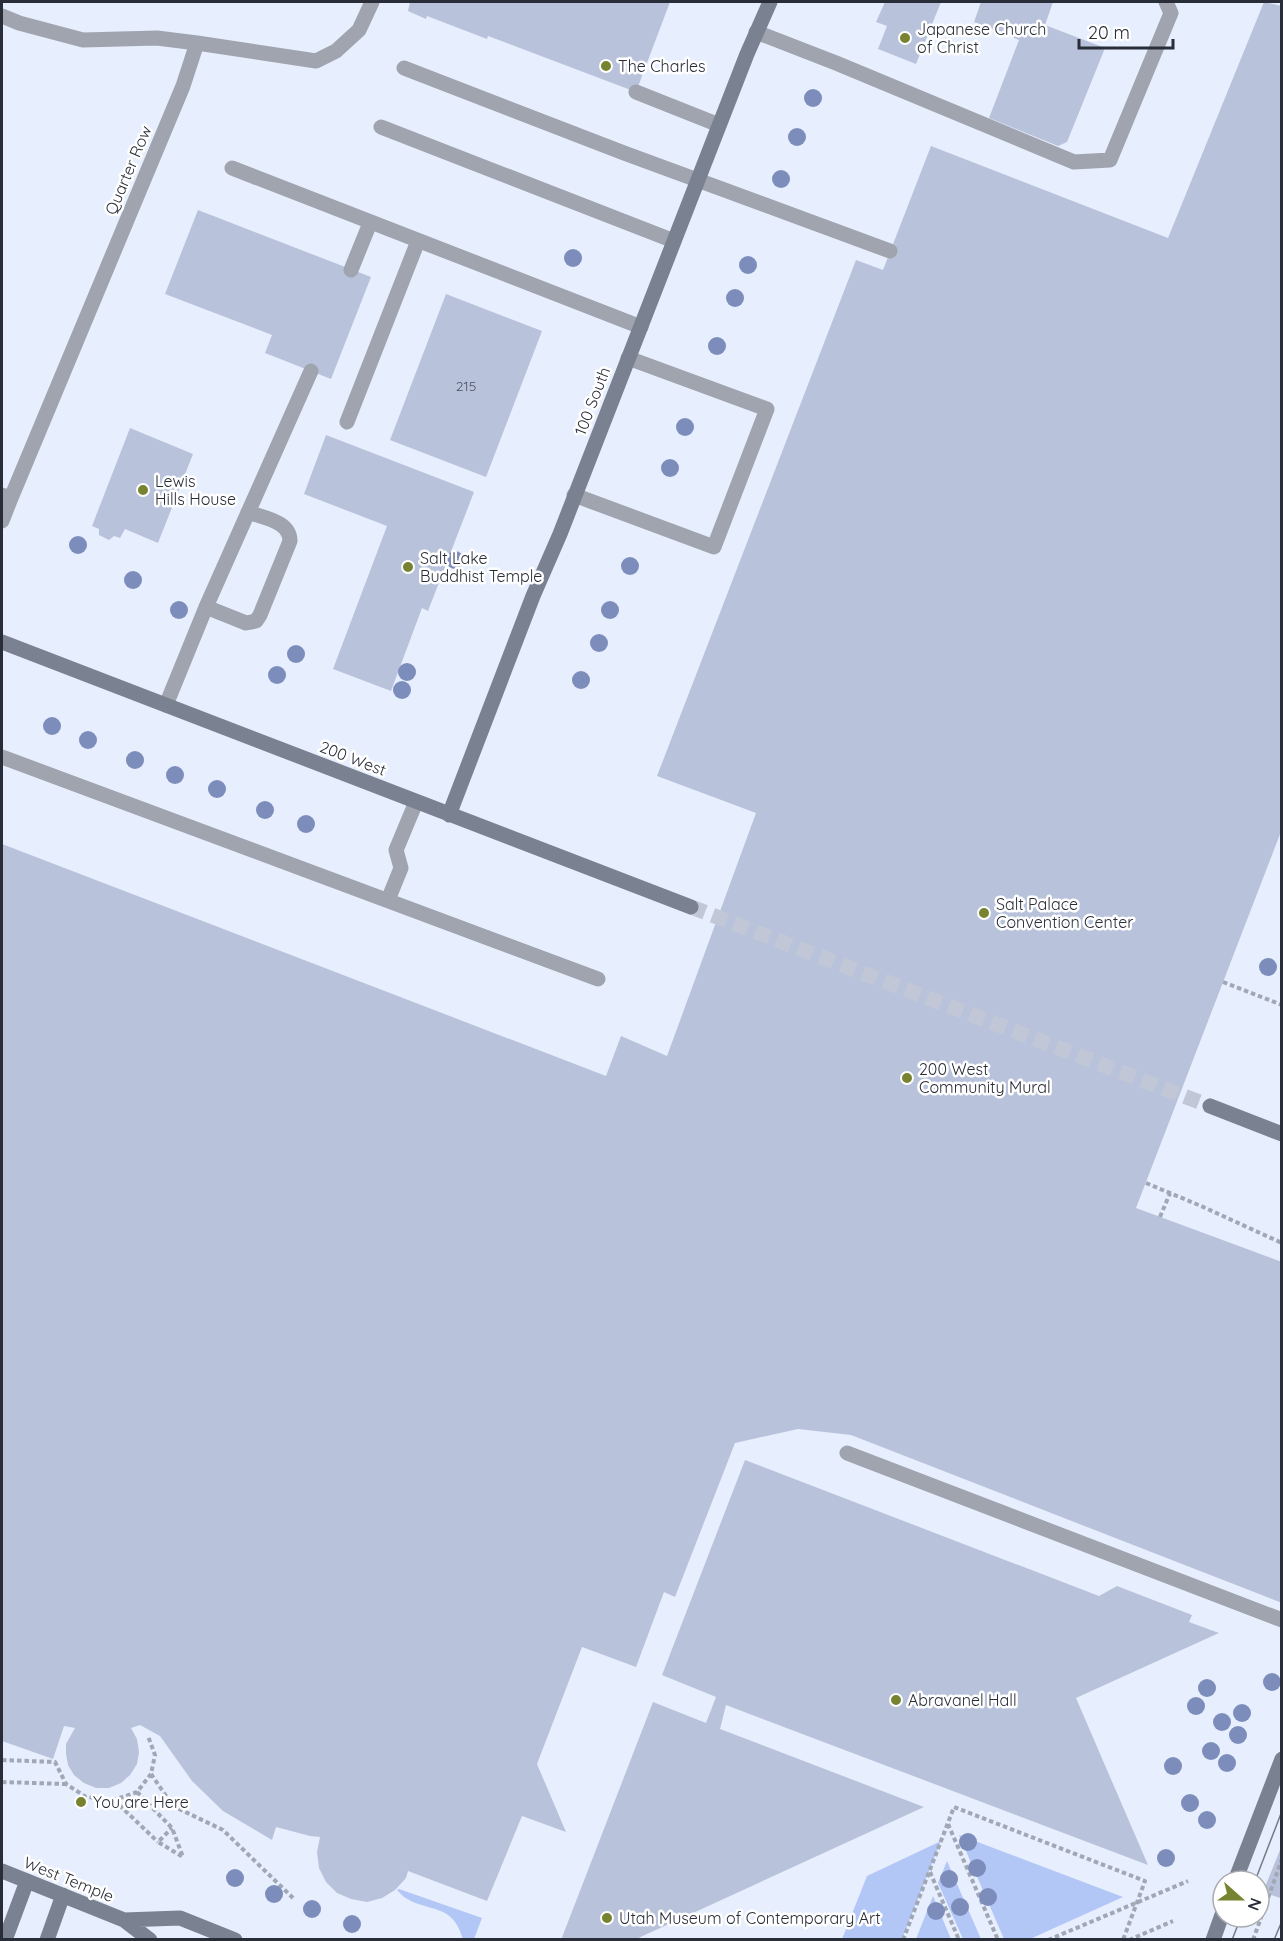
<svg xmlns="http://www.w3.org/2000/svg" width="1283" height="1941" viewBox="0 0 1283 1941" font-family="Quicksand,sans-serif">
<rect width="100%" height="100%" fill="#e7eefe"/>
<path fill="#b3c7f6" d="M 959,1835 L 1123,1897 L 1030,1939 L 1004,1939 Z
M 941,1841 L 902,1939 L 842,1939 L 867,1876 Z
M 947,1861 L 981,1939 L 963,1939 L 938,1883 Z
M 399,1889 L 482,1918 L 474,1939 L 463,1939 C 461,1934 459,1927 455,1922 C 442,1903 414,1911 397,1890 Z
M 933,1896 L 951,1939 L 916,1939 Z"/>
<path fill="#b8c3db" d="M 410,2 L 670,2 L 636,92 L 488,36 L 487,39 L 427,16 L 426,19 L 408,11 Z
M 885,2 L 941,2 L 916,64 L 878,49 L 887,26 L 876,22 Z
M 981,2 L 1053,2 L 1045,25 L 1105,48 L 1067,142 L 1058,146 L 989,118 L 1019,40 L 974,22 Z
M 1264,2 L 1282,6 L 1282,829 L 1136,1208 L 1282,1262 L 1282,1603 L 851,1435 L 798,1429 L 735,1443 L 675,1597 L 664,1592 L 636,1667 L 582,1647 L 537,1764 L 566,1832 L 522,1816 L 487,1901 L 408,1871 L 406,1878 L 395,1890 L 382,1898 L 367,1902 L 351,1899 L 337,1893 L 326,1882 L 319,1868 L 317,1852 L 320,1837 L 310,1836 L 276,1827 L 272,1840 L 223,1811 L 192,1781 L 160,1736 L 140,1725 L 131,1728 L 137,1739 L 139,1752 L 137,1764 L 130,1775 L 121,1783 L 109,1788 L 96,1788 L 84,1783 L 74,1775 L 68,1765 L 66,1754 L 66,1744 L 75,1728 L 64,1726 L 53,1759 L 2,1741 L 2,844 L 606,1076 L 621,1036 L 667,1056 L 756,813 L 657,776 L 856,260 L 883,270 L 931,146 L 1168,238 Z
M 198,210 L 371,277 L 331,379 L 265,353 L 272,335 L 165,294 Z
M 446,294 L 542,331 L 486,477 L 390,440 Z
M 130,428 L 193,454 L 158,543 L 125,529 L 120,538 L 114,536 L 109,540 L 99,535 L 99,529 L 92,526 Z
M 326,435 L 474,492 L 428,611 L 422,608 L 391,691 L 333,669 L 387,526 L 304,494 Z
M 745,1460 L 1099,1596 L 1117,1586 L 1192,1615 L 1189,1622 L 1219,1633 L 1076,1698 L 1148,1865 L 726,1705 L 720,1729 L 924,1807 L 634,1940 L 561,1940 L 653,1702 L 706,1723 L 716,1697 L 662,1675 Z
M 1282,1845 L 1282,1895 L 1280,1898 L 1263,1892 Z"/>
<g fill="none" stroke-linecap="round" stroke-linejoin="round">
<path stroke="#c1c7d6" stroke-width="15" stroke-dasharray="15 8" stroke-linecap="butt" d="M 691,907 L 1210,1106"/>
<path stroke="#a1a7b4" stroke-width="4" stroke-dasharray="4.5 3" stroke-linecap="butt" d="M 1223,982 L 1282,1005
M 1146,1183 L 1201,1206 L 1282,1243
M 1160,1217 L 1170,1193
M 2,1760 L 55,1762 L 66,1784 L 86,1797 L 114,1800 L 137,1792 L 151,1774 L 155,1755 L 148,1736
M 151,1774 L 173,1806 L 223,1830 L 293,1898
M 2,1782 L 65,1784
M 137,1792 L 172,1828 L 183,1857 L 158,1842 L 172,1828
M 114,1800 L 158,1842
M 948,1824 L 998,1940
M 930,1872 L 959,1940
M 903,1940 L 954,1807 L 1145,1881 L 1123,1940
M 1048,1940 L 1188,1881
M 1129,1940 L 1173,1921
M 1253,1940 L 1282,1859"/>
<path stroke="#a0a4af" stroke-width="15" d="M 2,16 L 19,23 L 83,40 L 157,38 L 197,43
M 756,32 L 836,63 L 1074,162 L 1110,160 L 1171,13 L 1166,2
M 404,68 L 624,153 L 890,251
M 636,92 L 719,125
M 381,127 L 674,241
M 232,168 L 641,327
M 351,270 L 370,223
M 347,422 L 418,241
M 2,495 L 11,498 L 2,521
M 574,495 L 714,547 L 767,409 L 628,358
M 11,498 L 183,86 L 197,43 L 316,61 L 336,51 L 359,30 L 372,2
M 206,607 L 246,623 L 256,621 L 260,615 L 290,541 C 290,521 264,518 248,512
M 166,705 L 206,607 L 311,371
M 2,757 L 598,979
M 388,900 L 401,868 L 396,850 L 416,802
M 847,1453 L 1282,1620"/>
<path stroke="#7a8190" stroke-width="15" d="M 2,642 L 691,907
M 449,815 L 533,596 L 560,534 L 747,54 L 770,2
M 1210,1106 L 1282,1134
M 2,1871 L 124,1920 L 150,1940
M 1235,1881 L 1282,1759
M 124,1920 L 180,1918 L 235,1940
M 5,1940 L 27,1881
M 47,1940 L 63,1895
M 1213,1940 L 1223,1912"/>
<path stroke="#757b87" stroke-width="1.5" d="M 1255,1881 L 1282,1811
M 1232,1940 L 1241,1917
M 1274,1940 L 1282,1921"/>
</g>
<g fill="#7d8dbb">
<circle cx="813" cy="98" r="9"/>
<circle cx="797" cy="137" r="9"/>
<circle cx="781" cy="179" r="9"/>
<circle cx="573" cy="258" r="9"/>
<circle cx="748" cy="265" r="9"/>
<circle cx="735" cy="298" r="9"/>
<circle cx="717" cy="346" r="9"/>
<circle cx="685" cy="427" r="9"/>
<circle cx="670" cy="468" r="9"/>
<circle cx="78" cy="545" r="9"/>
<circle cx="455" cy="560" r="9"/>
<circle cx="630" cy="566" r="9"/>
<circle cx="133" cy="580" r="9"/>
<circle cx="179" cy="610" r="9"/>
<circle cx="610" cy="610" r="9"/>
<circle cx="599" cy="643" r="9"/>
<circle cx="296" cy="654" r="9"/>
<circle cx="407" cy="672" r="9"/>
<circle cx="277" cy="675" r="9"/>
<circle cx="581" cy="680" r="9"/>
<circle cx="402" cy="690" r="9"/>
<circle cx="52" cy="726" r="9"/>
<circle cx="88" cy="740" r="9"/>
<circle cx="135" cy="760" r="9"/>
<circle cx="175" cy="775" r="9"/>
<circle cx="217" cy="789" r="9"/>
<circle cx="265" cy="810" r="9"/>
<circle cx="306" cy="824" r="9"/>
<circle cx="1268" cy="967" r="9"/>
<circle cx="1272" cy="1682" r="9"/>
<circle cx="1207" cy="1688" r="9"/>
<circle cx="1196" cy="1706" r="9"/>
<circle cx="1242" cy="1713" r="9"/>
<circle cx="1222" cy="1722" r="9"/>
<circle cx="1238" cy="1735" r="9"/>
<circle cx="1211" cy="1751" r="9"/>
<circle cx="1227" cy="1763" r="9"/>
<circle cx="1173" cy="1766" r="9"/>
<circle cx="1190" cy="1803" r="9"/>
<circle cx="1207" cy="1820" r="9"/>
<circle cx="968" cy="1842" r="9"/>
<circle cx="1166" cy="1858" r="9"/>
<circle cx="977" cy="1868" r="9"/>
<circle cx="235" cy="1878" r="9"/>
<circle cx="949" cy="1879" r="9"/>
<circle cx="274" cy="1894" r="9"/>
<circle cx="988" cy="1897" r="9"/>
<circle cx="960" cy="1907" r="9"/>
<circle cx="312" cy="1909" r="9"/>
<circle cx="936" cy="1911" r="9"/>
<circle cx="352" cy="1924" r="9"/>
</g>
<g fill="#778330" stroke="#fff" stroke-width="2">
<circle cx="905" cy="38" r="6"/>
<circle cx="606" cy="66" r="6"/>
<circle cx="143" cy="490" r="6"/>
<circle cx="408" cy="567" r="6"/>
<circle cx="984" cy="913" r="6"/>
<circle cx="907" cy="1078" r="6"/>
<circle cx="896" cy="1700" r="6"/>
<circle cx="81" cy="1802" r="6"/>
<circle cx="607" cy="1918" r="6"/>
</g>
<g text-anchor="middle" stroke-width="5" stroke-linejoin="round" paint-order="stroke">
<g font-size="14" fill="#4d5260">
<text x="466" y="391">215</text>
</g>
<g font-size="16" fill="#292d37" stroke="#fff" text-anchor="start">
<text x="917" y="35">Japanese Church<tspan x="917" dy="18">of Christ</tspan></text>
<text x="618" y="72">The Charles</text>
<text x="155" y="487">Lewis<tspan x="155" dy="18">Hills House</tspan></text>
<text x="420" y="564">Salt Lake<tspan x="420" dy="18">Buddhist Temple</tspan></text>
<text x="996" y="910">Salt Palace<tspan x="996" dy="18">Convention Center</tspan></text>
<text x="919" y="1075">200 West<tspan x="919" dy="18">Community Mural</tspan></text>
<text x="908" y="1706">Abravanel Hall</text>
<text x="93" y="1808">You are Here</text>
<text x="619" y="1924">Utah Museum of Contemporary Art</text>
</g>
<g font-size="16" fill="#292d37" stroke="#fff">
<text transform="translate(128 170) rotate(-67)" y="6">Quarter Row</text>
<text transform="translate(592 401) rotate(-69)" y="6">100 South</text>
<text transform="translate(353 758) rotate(21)" y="6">200 West</text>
<text transform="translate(69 1879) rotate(22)" y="6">West Temple</text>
</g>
</g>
<rect width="1283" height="1941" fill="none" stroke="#292d37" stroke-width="6"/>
<g transform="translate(1241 1899) rotate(111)"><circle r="28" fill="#ffffff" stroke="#a9abaf" stroke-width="1.5"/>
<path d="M0-4.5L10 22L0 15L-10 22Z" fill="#778330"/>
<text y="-9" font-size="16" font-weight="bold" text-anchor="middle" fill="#292d37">N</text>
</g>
<path d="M1079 39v9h94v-9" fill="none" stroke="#292d37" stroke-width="3"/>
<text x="1088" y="39" font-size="18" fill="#292d37" stroke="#ffffff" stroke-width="4.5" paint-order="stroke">20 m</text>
</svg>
